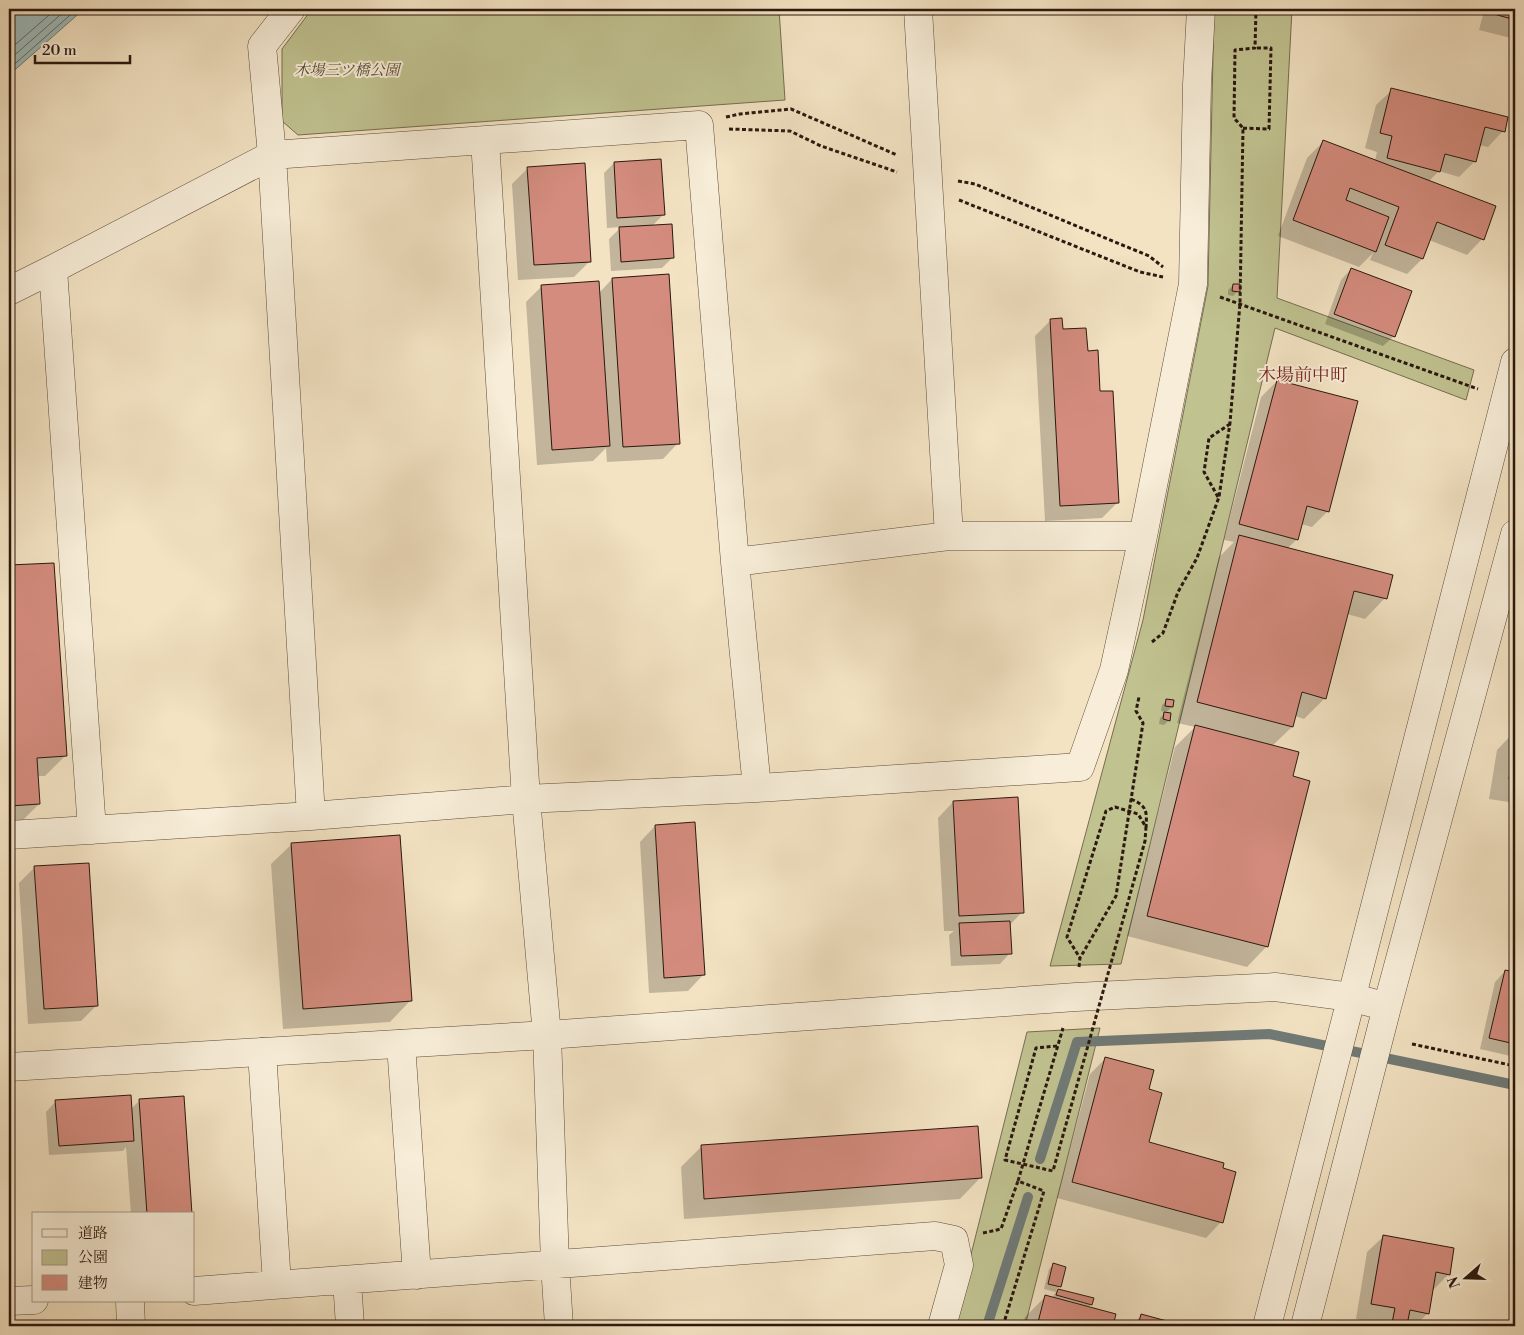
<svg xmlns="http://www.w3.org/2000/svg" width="1524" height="1335" viewBox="0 0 1524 1335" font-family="'Libre Bodoni','Noto Serif JP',serif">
<rect width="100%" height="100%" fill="#f3e3c3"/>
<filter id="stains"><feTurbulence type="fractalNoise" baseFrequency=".004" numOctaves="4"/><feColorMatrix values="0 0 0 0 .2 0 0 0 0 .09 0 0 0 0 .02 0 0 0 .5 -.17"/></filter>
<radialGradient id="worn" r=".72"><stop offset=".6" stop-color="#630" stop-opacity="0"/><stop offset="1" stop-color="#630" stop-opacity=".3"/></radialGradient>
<path fill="#c0c290" stroke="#766d50" d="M 312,9 L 779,9 L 785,100 L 298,135 L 282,121 L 282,49 Z
M 1214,9 L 1292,9 L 1277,298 L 1474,370 L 1466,400 L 1275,328 L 1121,964 L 1050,966 L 1143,620 L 1208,286 Z
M 1100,1028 L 1025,1326 L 953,1326 L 1027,1032 Z"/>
<path fill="#9ebcbc" stroke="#707a77" d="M 9,9 L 84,9 L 9,75 Z"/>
<path fill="#0003" d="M 1475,9 L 1515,9 L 1515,39 L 1479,30 L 1484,11 Z
M 1392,90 L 1503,131 L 1488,147 L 1479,145 L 1475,161 L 1459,177 L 1439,171 L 1428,182 L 1482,239 L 1467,255 L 1429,240 L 1422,259 L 1407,274 L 1370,260 L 1373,253 L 1359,267 L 1278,236 L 1307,158 L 1323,142 L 1375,161 L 1377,152 L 1365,148 L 1376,105 Z
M 614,163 L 664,214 L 652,226 L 673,257 L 662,268 L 611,271 L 609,239 L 621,227 L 607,228 L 604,173 Z
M 528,168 L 590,261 L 574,277 L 518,280 L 512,184 Z
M 1351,269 L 1394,336 L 1383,346 L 1325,324 L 1341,280 Z
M 612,279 L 678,443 L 663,459 L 607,462 L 606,448 L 593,461 L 537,465 L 526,302 L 542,286 L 599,293 Z
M 1233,285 L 1238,291 L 1233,296 L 1228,295 L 1228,290 Z
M 1051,320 L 1062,330 L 1098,393 L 1118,502 L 1102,518 L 1045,521 L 1035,336 Z
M 1277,381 L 1328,511 L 1312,527 L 1301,524 L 1297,539 L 1287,549 L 1385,598 L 1365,619 L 1347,614 L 1325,698 L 1304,719 L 1295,716 L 1292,727 L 1272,746 L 1291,777 L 1267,946 L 1247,967 L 1127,936 L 1175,747 L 1195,727 L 1177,723 L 1219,557 L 1234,542 L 1224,540 L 1261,397 Z
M 53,564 L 66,755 L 45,776 L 37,776 L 39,804 L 18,825 L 9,825 L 9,567 Z
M 1167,700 L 1172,707 L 1165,713 L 1169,720 L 1164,725 L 1159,724 L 1160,718 L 1166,712 L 1161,711 L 1162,705 Z
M 1515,731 L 1515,803 L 1489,799 L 1497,750 Z
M 953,802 L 1022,912 L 1009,926 L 1010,953 L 1000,964 L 951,966 L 949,935 L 954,931 L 944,931 L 938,818 Z
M 655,826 L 703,975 L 688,991 L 649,993 L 640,842 Z
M 292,844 L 410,1001 L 390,1022 L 283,1029 L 271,864 Z
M 35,867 L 97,1005 L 81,1021 L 28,1024 L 19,883 Z
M 1505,971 L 1515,974 L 1515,1057 L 1480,1049 L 1495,982 Z
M 1106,1058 L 1147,1090 L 1147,1143 L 1221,1222 L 1206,1238 L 1057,1198 L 1090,1074 Z
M 140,1100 L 191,1214 L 131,1214 L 126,1147 L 123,1151 L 49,1155 L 46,1112 L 56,1101 L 131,1109 Z
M 701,1147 L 980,1178 L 960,1199 L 684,1219 L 681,1167 Z
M 1383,1237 L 1449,1274 L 1433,1290 L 1432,1290 L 1428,1313 L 1415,1326 L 1379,1326 L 1380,1323 L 1356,1319 L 1367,1252 Z
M 1054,1264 L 1060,1286 L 1056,1290 L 1093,1299 L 1091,1304 L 1088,1308 L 1115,1315 L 1112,1326 L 1022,1326 L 1025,1317 L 1045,1297 L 1052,1298 L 1056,1292 L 1044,1289 L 1049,1269 Z
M 1515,1311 L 1515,1326 L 1513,1326 Z
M 1141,1315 L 1165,1321 L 1164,1326 L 1135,1326 L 1137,1320 Z"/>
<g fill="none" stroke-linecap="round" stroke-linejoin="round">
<path stroke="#646a66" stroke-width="1" d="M 9,50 L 56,9
M 9,60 L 67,9
M 9,69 L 77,9"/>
<path stroke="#707a77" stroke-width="10" d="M 1040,1159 L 1077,1042 L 1269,1034 L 1515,1085
M 987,1326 L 1028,1197"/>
</g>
<path fill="#d48c7e" stroke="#2b180f" d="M 1495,9 L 1515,9 L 1515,20 L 1494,14 Z
M 1391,88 L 1508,117 L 1505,132 L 1485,127 L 1476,162 L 1445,154 L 1440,172 L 1387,158 L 1392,136 L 1380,133 Z
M 1323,140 L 1496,206 L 1484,240 L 1437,222 L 1423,259 L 1385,245 L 1399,207 L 1350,188 L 1346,200 L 1389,217 L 1376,252 L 1293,220 Z
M 661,159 L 665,215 L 617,218 L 614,162 Z
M 585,163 L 591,262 L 534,265 L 527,167 Z
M 672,224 L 674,258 L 621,262 L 619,227 Z
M 1351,268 L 1412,291 L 1395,337 L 1334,314 Z
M 669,274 L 680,444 L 623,447 L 612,278 Z
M 599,281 L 610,446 L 552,450 L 541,285 Z
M 1233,284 L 1240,284 L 1240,292 L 1232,291 Z
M 1062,318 L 1063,329 L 1086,328 L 1088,351 L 1098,350 L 1100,391 L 1113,391 L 1119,503 L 1060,506 L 1050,319 Z
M 1277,380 L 1358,401 L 1329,512 L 1307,506 L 1298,540 L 1239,524 Z
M 1239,535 L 1393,575 L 1387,599 L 1354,591 L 1326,699 L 1302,692 L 1293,727 L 1197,702 Z
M 54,563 L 67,756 L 37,758 L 40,804 L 9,806 L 9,565 Z
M 1166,699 L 1174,700 L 1173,707 L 1165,706 Z
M 1164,712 L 1171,713 L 1170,721 L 1163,719 Z
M 1195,725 L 1299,752 L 1293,776 L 1310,781 L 1268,947 L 1147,916 Z
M 1515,738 L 1515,780 L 1509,779 Z
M 1018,797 L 1024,913 L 959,916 L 953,801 Z
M 695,822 L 705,975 L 664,978 L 655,825 Z
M 400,835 L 412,1001 L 303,1009 L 291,843 Z
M 89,863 L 98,1006 L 44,1009 L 34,866 Z
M 1010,921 L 1012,954 L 961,956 L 959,923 Z
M 1505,970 L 1515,972 L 1515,1044 L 1489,1038 Z
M 1105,1057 L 1154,1070 L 1149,1089 L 1162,1093 L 1149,1142 L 1224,1163 L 1223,1168 L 1236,1172 L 1223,1223 L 1072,1182 Z
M 131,1095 L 134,1141 L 59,1146 L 55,1100 Z
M 184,1096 L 192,1214 L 147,1214 L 139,1099 Z
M 978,1126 L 982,1178 L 704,1199 L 701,1145 Z
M 1383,1235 L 1454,1248 L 1450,1275 L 1436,1272 L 1429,1314 L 1410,1310 L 1407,1325 L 1392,1323 L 1395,1308 L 1371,1304 Z
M 1053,1263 L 1066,1267 L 1061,1287 L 1048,1284 Z
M 1058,1289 L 1094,1298 L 1092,1305 L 1056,1295 Z
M 1045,1295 L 1116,1314 L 1113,1326 L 1037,1326 Z
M 1141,1314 L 1167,1321 L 1165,1326 L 1138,1326 Z"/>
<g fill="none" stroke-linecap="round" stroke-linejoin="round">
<g stroke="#5d4b3c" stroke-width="29">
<path id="minor" d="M 291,9 L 262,46 L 272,155 L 311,816
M 918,9 L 949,536
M 485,140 L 526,799 L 547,1035 L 555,1264 L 559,1326
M 53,269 L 92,830
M 9,291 L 53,269 L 272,155 L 699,125 L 735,562 L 757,788
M 735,562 L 949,536 L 1143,536
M 9,835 L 311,816 L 526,799 L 757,788 L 1080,767 L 1114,670 L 1143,536 L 1193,284 L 1197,84 L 1201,9
M 401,1044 L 417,1275
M 262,1052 L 277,1284
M 347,1280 L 350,1326
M 194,1291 L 935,1236 L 954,1240 L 959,1265 L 942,1326
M 9,1301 L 34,1300
M 130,1301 L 131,1326"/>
</g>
<g stroke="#5d4b3c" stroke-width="29">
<path id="tertiary" d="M 9,1067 L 547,1035 L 1076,997 L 1275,987 L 1351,997 L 1387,1007
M 1267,1326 L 1515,362
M 1305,1326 L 1387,1007 L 1515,534"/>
</g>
<path stroke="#2b180f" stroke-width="3" stroke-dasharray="4 2.5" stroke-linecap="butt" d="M 726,117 L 740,114 L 791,109 L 897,155
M 1243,128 L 1269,129 L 1271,48 L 1255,48
M 729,129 L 790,131 L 821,146 L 897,172
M 958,181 L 975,184 L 1149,256 L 1163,267
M 959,200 L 1140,272 L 1163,277
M 1220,297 L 1478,389
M 1218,497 L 1204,472 L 1209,438 L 1230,424
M 1152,642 L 1163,633 L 1178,592 L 1197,558 L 1219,497 L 1230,423 L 1240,303 L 1243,128 L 1234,118 L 1235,50 L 1255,48 L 1256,9
M 1131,799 C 1147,806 1147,811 1146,827
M 1079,967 L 1080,958 L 1116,896 L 1143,723 L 1136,711 L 1139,697
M 1412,1044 L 1515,1066
M 983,1233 L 1001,1229 L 1018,1181
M 1003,1326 L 1044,1191 L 1018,1181 L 1063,1028"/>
<use href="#minor" stroke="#f7edd8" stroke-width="28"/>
<use href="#tertiary" stroke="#f7edd8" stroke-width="28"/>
<path stroke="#2b180f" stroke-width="3" stroke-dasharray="4 2.5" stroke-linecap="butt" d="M 1057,1046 L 1036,1048 L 1005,1160 L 1053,1171 L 1145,841 L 1146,827 L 1138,814 L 1115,807 L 1106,811 L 1067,937 L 1080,958"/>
</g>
<g text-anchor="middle" stroke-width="4" stroke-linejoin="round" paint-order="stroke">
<g font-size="15" font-style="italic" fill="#584b36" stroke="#f7edd8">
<text x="347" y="75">木場三ツ橋公園</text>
</g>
<g font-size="18" fill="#7a1f14" stroke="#f7edd8">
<text x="1303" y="381">木場前中町</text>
</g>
</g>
<rect width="1524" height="1335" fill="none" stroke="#f3e3c3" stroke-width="30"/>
<rect x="10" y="10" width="1504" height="1315" fill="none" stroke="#2b180f" stroke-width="2.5"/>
<rect x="15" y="15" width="1494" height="1305" fill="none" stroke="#2b180f"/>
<rect x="32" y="1212" width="162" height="90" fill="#f7edd8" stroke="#a59888"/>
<rect x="42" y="1229" width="25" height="8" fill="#f7edd8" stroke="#a59888"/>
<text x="78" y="1238" font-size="15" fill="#2b180f">道路</text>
<rect x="42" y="1250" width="25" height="15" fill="#c0c290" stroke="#a59888"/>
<text x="78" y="1262" font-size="15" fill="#2b180f">公園</text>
<rect x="42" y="1275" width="25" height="15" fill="#d48c7e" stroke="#a59888"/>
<text x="78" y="1288" font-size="15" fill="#2b180f">建物</text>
<g transform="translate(1466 1278) rotate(250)" stroke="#f7edd8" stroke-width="4" paint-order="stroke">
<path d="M0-4L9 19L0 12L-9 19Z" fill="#2b180f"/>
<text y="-8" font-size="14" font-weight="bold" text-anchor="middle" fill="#2b180f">N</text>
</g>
<path d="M35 55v8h95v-8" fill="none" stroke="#2b180f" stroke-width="2.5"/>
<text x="42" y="55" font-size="15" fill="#2b180f" stroke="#f7edd8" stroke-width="4" paint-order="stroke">20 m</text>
<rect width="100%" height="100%" filter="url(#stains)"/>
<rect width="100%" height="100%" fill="url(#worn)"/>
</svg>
